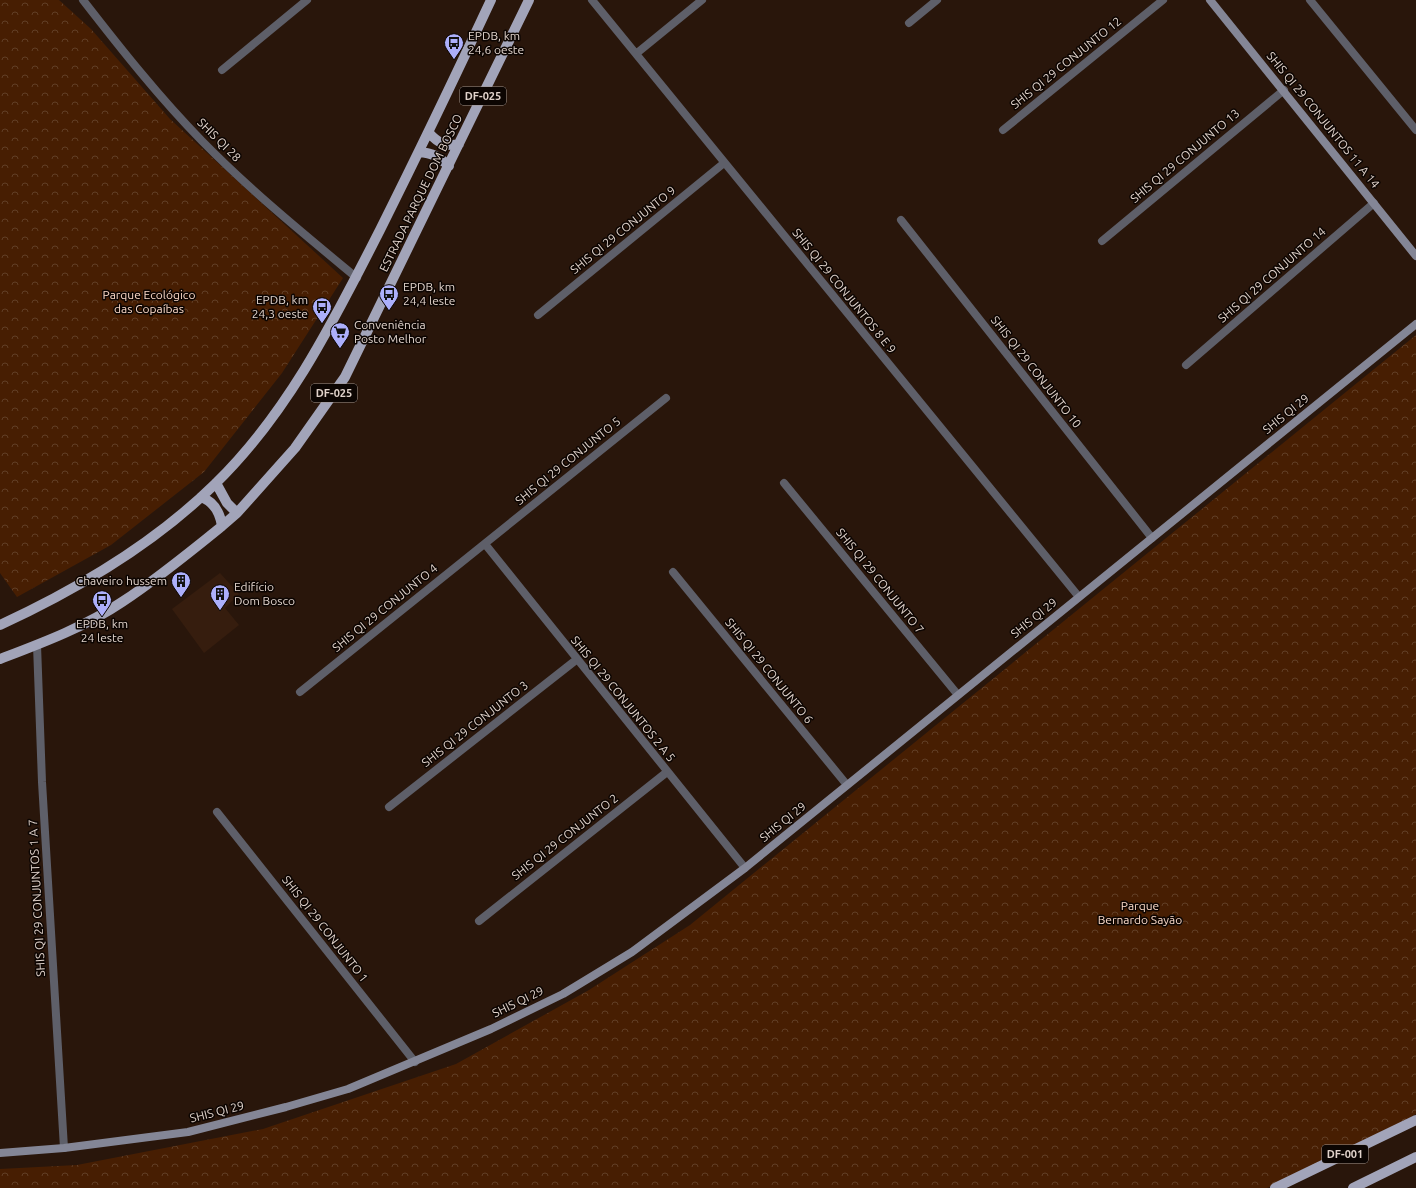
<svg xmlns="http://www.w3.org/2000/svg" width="1416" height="1188" viewBox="0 0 1416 1188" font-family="Ubuntu,sans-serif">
<defs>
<pattern id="park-crowns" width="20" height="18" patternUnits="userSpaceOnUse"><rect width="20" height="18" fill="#471e02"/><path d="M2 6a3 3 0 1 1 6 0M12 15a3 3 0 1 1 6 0" fill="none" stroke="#613e26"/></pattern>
</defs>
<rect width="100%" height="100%" fill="#29160b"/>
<path fill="#361d0e" d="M 220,573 L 239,594 L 225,608 L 239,625 L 204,653 L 172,609 Z"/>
<path fill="url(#park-crowns)" d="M 0,0 L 59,0 L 91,29 L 170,119 L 343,278 L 282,373 L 204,472 L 111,545 L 17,597 L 0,573 Z
M 1416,335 L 1416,1114 L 1337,1159 L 1267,1188 L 0,1188 L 0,1169 L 77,1165 L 263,1129 L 456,1064 L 589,990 L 690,925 Z"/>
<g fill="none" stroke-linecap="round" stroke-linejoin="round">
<path stroke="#5e5f69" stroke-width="8" d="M 83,0 C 121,49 159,97 202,141 C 251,191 304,234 357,278
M 592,0 L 1079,597
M 1310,0 L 1416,130
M 909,23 L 937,0
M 637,53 L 702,0
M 222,70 L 307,0
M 1003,130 L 1163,0
M 901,220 L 1152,538
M 1102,241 L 1284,90
M 538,315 L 724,163
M 1186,365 L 1374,203
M 784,483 L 958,695
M 485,544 L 745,868
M 673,572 L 847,785
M 37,645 L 42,782 L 64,1148
M 300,692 L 666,398
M 389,807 L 576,660
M 217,812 L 415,1062
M 479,921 L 667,772"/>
<path stroke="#848696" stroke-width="8" d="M 1210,0 L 1416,256
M 0,1153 L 64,1148 L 188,1132 L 286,1107 L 348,1089 L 491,1029 L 563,994 L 632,952 L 745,868 L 1416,324"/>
<path stroke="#a2a4b9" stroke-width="10" d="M 429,133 C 438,143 446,147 459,144
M 419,152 C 433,153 439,157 449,166
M 216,483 L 227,503 L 237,513
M 201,497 C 215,502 220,513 222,526
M 0,625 C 78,589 154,544 215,484 C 289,412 334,320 380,230 C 418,154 455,77 491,0
M 0,659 C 42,643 85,627 122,602 C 157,579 190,552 222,526 L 237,513 L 295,448 L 345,377 L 529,0
M 1275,1188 L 1416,1120
M 1353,1188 L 1416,1157"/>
</g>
<defs>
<g id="bus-pin" transform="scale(1)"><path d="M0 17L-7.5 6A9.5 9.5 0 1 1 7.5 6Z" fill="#acaffb" stroke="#0c0502"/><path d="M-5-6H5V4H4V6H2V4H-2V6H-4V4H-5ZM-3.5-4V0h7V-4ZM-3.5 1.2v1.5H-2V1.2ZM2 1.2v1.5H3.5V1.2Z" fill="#111"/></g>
<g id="supermarket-pin" transform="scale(1)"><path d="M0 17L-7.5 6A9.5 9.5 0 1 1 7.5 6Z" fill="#acaffb" stroke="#0c0502"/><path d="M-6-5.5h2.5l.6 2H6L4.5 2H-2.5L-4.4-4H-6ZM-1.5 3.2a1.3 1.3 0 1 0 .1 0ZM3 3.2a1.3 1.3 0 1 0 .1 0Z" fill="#111"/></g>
<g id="building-pin" transform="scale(1)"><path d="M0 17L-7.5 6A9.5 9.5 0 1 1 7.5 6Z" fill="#acaffb" stroke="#0c0502"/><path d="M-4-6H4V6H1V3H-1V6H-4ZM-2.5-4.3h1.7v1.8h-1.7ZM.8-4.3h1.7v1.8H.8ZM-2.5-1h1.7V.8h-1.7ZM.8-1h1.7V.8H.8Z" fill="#111"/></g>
</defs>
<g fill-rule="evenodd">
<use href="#bus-pin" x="454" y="43"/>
<use href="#bus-pin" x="389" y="294"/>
<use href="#bus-pin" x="322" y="307"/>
<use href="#supermarket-pin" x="340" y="332"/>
<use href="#building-pin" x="181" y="581"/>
<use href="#building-pin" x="220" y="594"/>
<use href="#bus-pin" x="102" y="600"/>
</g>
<g text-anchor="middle" stroke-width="3" stroke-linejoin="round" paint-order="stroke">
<g fill="#0c0502" stroke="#a1958f" stroke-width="1">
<rect x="460" y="87" width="46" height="18" rx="3"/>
<rect x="311" y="384" width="46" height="18" rx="3"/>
<rect x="1322" y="1145" width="46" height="18" rx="3"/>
</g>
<g font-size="11" font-weight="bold" fill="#e1d3cb">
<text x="483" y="100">DF-025</text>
<text x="334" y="397">DF-025</text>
<text x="1345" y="1158">DF-001</text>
</g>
<g font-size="12" fill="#e1d3cb" stroke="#0c0502" text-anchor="start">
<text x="468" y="40">EPDB, km<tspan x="468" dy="14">24,6 oeste</tspan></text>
<text x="403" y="291">EPDB, km<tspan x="403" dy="14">24,4 leste</tspan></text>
<text x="308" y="304" text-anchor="end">EPDB, km<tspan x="308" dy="14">24,3 oeste</tspan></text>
<text x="354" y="329">Conveniência<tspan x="354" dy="14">Posto Melhor</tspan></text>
<text x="167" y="585" text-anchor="end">Chaveiro hussem</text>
<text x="234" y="591">Edifício<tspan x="234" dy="14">Dom Bosco</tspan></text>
<text x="102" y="628" text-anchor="middle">EPDB, km<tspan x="102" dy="14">24 leste</tspan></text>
</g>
<g font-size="12" fill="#e1d3cb" stroke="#0c0502">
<text transform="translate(1066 63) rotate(-39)" y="4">SHIS QI 29 CONJUNTO 12</text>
<text transform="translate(1323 120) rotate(51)" y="4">SHIS QI 29 CONJUNTOS 11 A 14</text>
<text transform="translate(219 140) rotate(45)" y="4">SHIS QI 28</text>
<text transform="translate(1185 156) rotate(-40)" y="4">SHIS QI 29 CONJUNTO 13</text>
<text transform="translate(421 193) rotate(-64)" y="4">ESTRADA PARQUE DOM BOSCO</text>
<text transform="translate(623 230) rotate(-39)" y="4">SHIS QI 29 CONJUNTO 9</text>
<text transform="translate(1272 275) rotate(-41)" y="4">SHIS QI 29 CONJUNTO 14</text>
<text transform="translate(844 291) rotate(51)" y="4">SHIS QI 29 CONJUNTOS 8 E 9</text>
<text transform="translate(1036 372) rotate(52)" y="4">SHIS QI 29 CONJUNTO 10</text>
<text transform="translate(1286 414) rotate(-39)" y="4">SHIS QI 29</text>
<text transform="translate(568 461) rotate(-39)" y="4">SHIS QI 29 CONJUNTO 5</text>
<text transform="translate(880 581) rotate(51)" y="4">SHIS QI 29 CONJUNTO 7</text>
<text transform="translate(385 608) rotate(-39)" y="4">SHIS QI 29 CONJUNTO 4</text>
<text transform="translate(1034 618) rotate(-39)" y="4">SHIS QI 29</text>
<text transform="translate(769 671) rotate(51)" y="4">SHIS QI 29 CONJUNTO 6</text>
<text transform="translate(623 699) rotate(51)" y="4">SHIS QI 29 CONJUNTOS 2 A 5</text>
<text transform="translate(475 724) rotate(-38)" y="4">SHIS QI 29 CONJUNTO 3</text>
<text transform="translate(783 822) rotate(-39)" y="4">SHIS QI 29</text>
<text transform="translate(565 837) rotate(-38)" y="4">SHIS QI 29 CONJUNTO 2</text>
<text transform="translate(37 898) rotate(-93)" y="4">SHIS QI 29 CONJUNTOS 1 A 7</text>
<text transform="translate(325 929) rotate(52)" y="4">SHIS QI 29 CONJUNTO 1</text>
<text transform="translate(518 1002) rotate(-26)" y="4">SHIS QI 29</text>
<text transform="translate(217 1112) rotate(-14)" y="4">SHIS QI 29</text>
</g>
<g font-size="12" fill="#fbd9c7" stroke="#0c0502">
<text x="149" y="299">Parque Ecológico<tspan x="149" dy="14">das Copaíbas</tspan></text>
<text x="1140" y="910">Parque<tspan x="1140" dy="14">Bernardo Sayão</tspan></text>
</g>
</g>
</svg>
